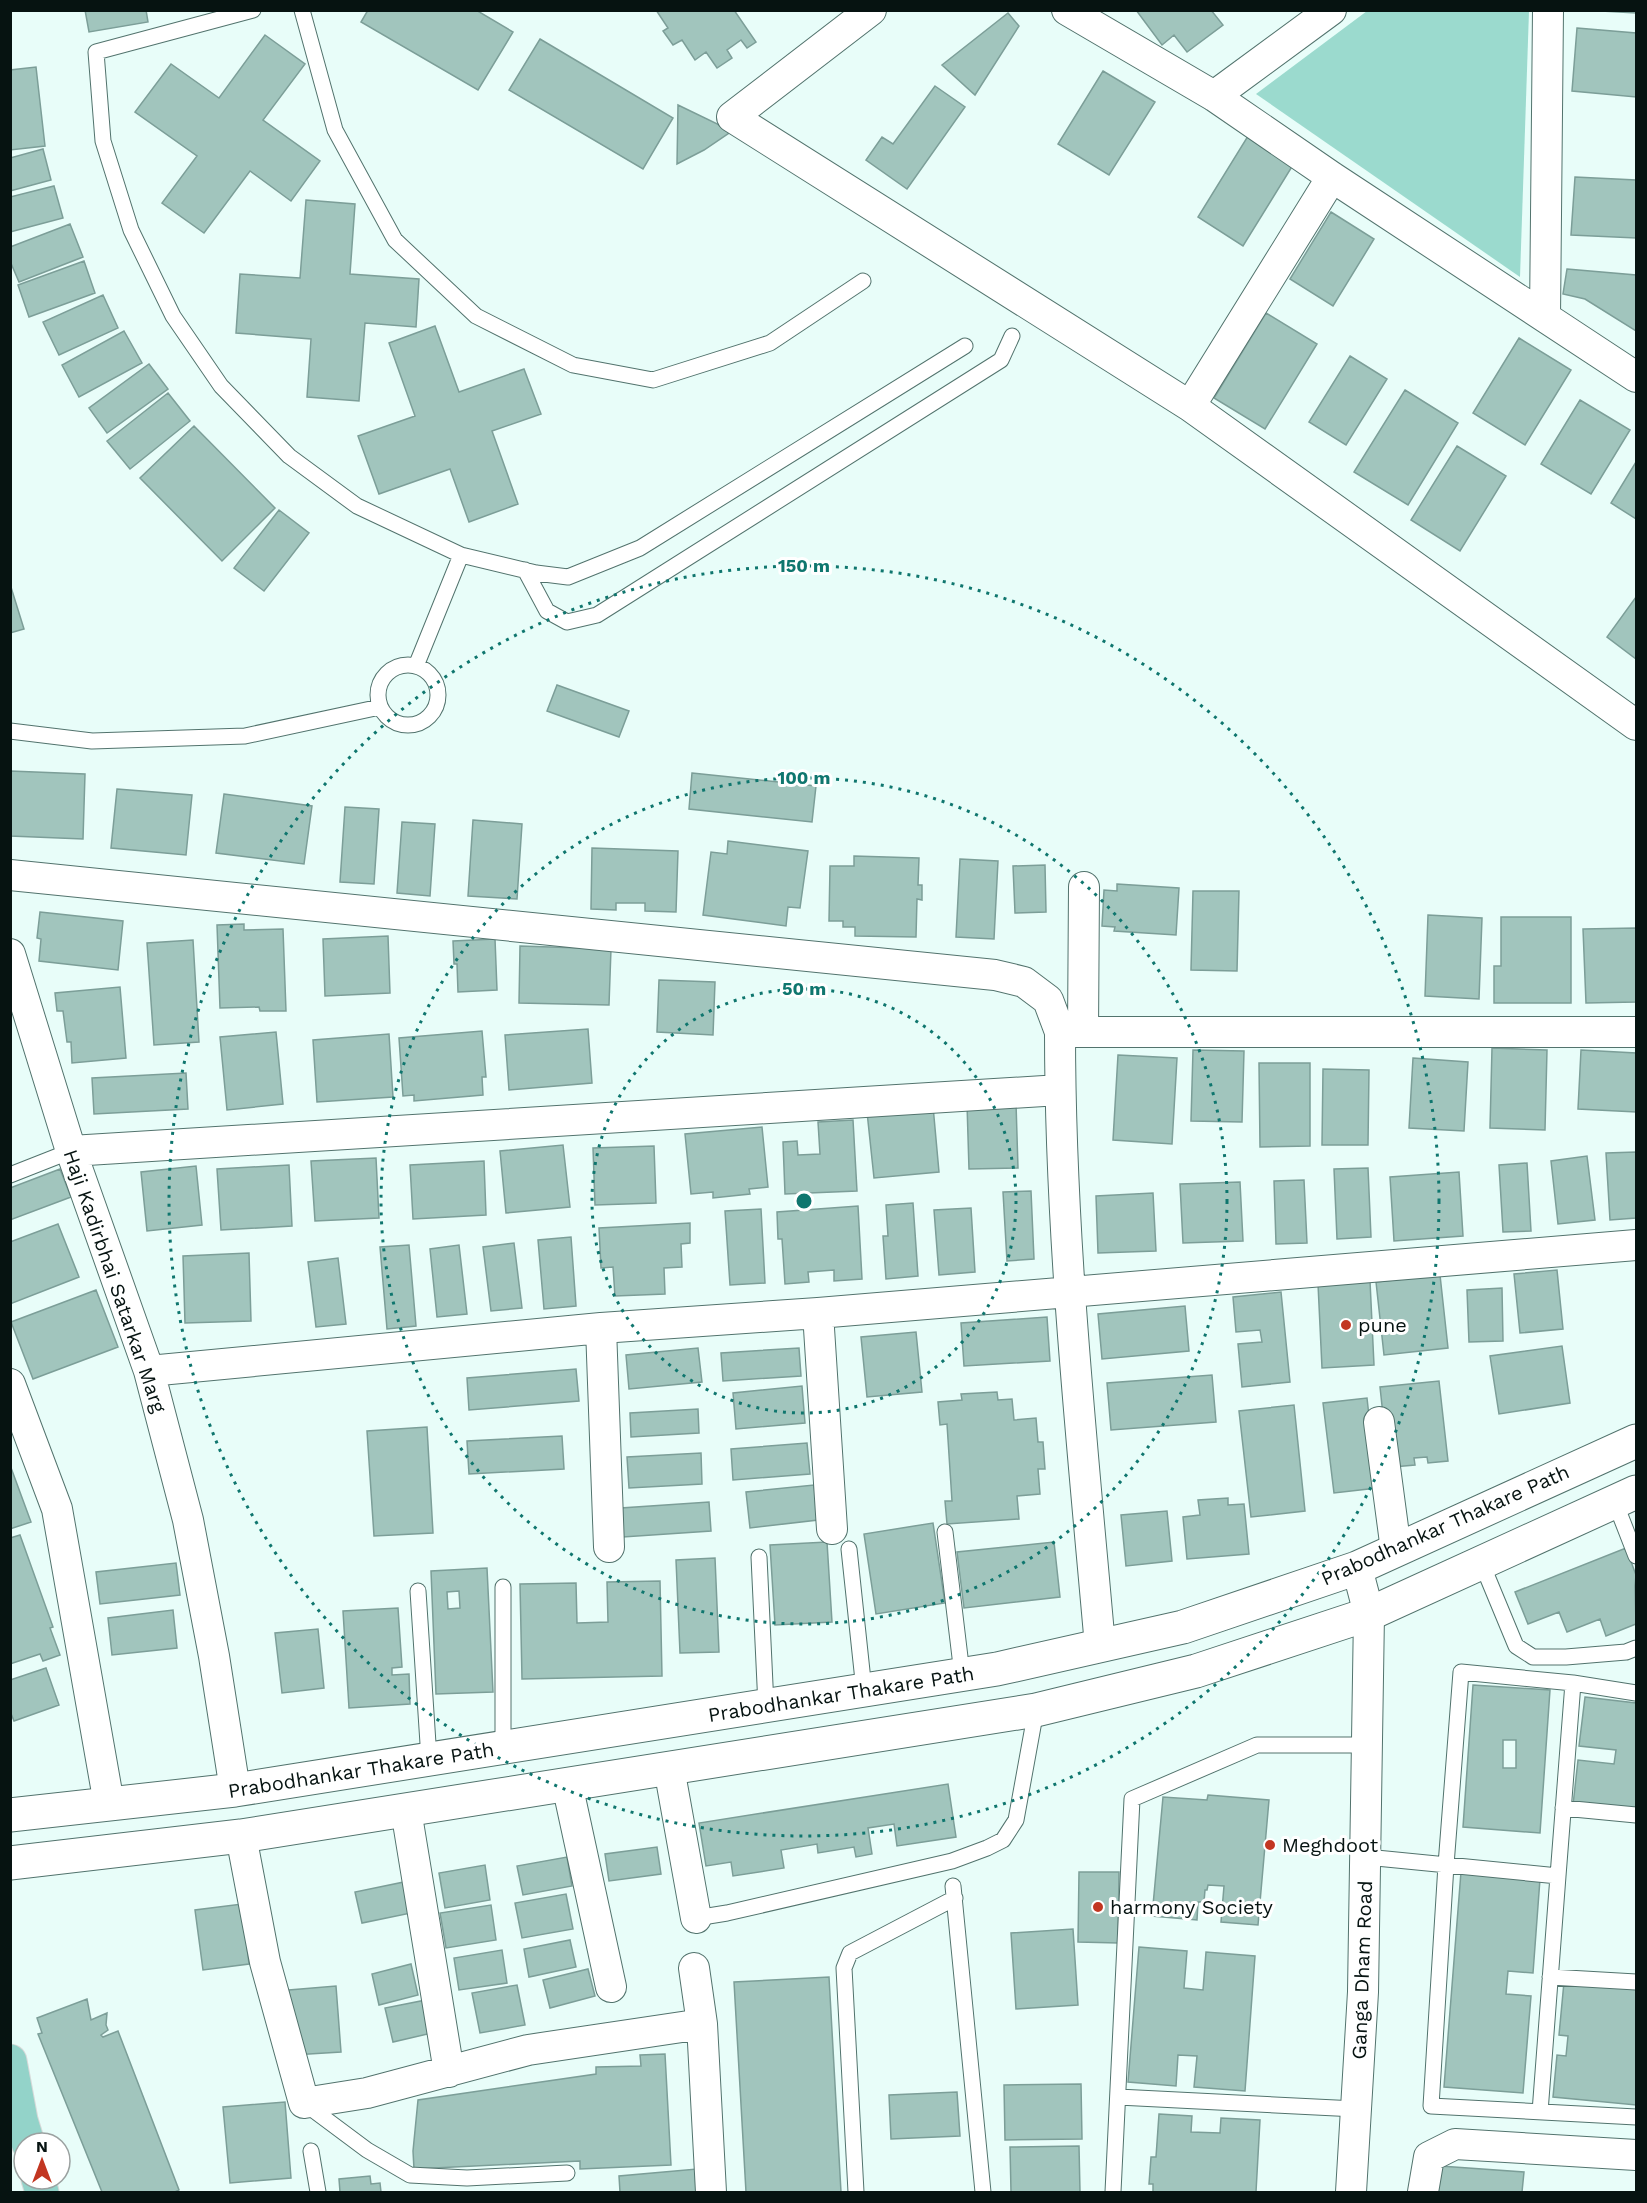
<svg xmlns="http://www.w3.org/2000/svg" width="1647" height="2203" viewBox="0 0 1647 2203" font-family="'Work Sans',sans-serif">
<rect width="100%" height="100%" fill="#e8fdf9"/>
<path fill="#9bdace" d="M 1367,11 L 1529,11 L 1520,277 L 1256,94 Z"/>
<path fill="#a1c5bd" stroke="#7c9e98" stroke-width="1.5" fill-rule="evenodd" d="M 85,10 L 146,10 L 148,22 L 89,32 Z
M 368,10 L 476,10 L 513,32 L 478,90 L 361,22 Z
M 656,10 L 734,10 L 756,42 L 747,48 L 741,40 L 727,50 L 732,58 L 717,68 L 706,52 L 695,60 L 682,40 L 673,45 L 663,31 L 668,28 Z
M 1136,10 L 1211,10 L 1223,25 L 1187,52 L 1174,35 L 1162,45 Z
M 1583,10 L 1636,10 L 1636,13 Z
M 1008,13 L 1019,26 L 975,95 L 942,65 Z
M 1577,28 L 1636,33 L 1636,97 L 1572,91 Z
M 265,35 L 305,64 L 263,120 L 320,161 L 291,201 L 250,171 L 204,233 L 162,203 L 197,156 L 135,112 L 171,64 L 219,98 Z
M 540,39 L 673,118 L 643,169 L 509,90 Z
M 36,67 L 45,146 L 10,150 L 10,70 Z
M 1103,71 L 1155,102 L 1109,175 L 1058,144 Z
M 935,86 L 965,107 L 907,189 L 866,160 L 882,137 L 893,144 Z
M 678,105 L 732,131 L 704,150 L 677,164 Z
M 1248,136 L 1293,165 L 1243,246 L 1198,217 Z
M 43,149 L 51,180 L 10,191 L 10,158 Z
M 1575,177 L 1636,180 L 1636,238 L 1571,235 Z
M 54,186 L 63,218 L 10,232 L 10,197 Z
M 306,200 L 355,204 L 350,274 L 419,279 L 416,327 L 365,323 L 359,401 L 307,397 L 311,339 L 236,333 L 240,274 L 300,278 Z
M 1331,212 L 1374,239 L 1333,306 L 1290,279 Z
M 70,224 L 83,257 L 19,282 L 10,261 L 10,247 Z
M 84,261 L 95,293 L 29,317 L 18,285 Z
M 1567,269 L 1636,275 L 1636,331 L 1585,299 L 1563,294 Z
M 103,295 L 118,328 L 59,355 L 43,322 Z
M 1266,313 L 1317,344 L 1265,429 L 1214,398 Z
M 435,326 L 459,392 L 524,369 L 541,414 L 492,431 L 518,504 L 469,522 L 450,469 L 379,494 L 358,436 L 415,416 L 389,343 Z
M 124,331 L 142,363 L 79,397 L 62,365 Z
M 1519,338 L 1571,370 L 1525,445 L 1473,413 Z
M 1350,356 L 1387,379 L 1346,445 L 1309,422 Z
M 149,364 L 168,389 L 107,433 L 89,408 Z
M 1405,390 L 1458,423 L 1408,505 L 1354,472 Z
M 168,393 L 190,421 L 130,469 L 107,441 Z
M 1580,400 L 1630,430 L 1591,494 L 1541,464 Z
M 194,426 L 275,508 L 222,561 L 140,478 Z
M 1457,446 L 1506,476 L 1460,551 L 1411,520 Z
M 1636,462 L 1636,519 L 1611,503 Z
M 279,510 L 309,533 L 264,591 L 234,568 Z
M 10,584 L 24,629 L 10,633 Z
M 1636,597 L 1636,659 L 1607,637 Z
M 557,685 L 629,711 L 619,737 L 547,711 Z
M 10,771 L 85,774 L 83,839 L 10,836 Z
M 692,773 L 816,786 L 812,822 L 689,809 Z
M 117,789 L 192,795 L 186,855 L 111,848 Z
M 224,794 L 312,806 L 304,864 L 216,853 Z
M 345,807 L 379,809 L 374,884 L 340,882 Z
M 473,820 L 522,824 L 517,899 L 468,896 Z
M 402,822 L 435,824 L 430,896 L 397,893 Z
M 728,841 L 808,851 L 800,908 L 788,907 L 786,926 L 703,915 L 711,852 L 727,854 Z
M 592,848 L 678,851 L 676,912 L 645,911 L 645,903 L 616,903 L 616,910 L 591,909 Z
M 854,856 L 919,858 L 918,885 L 922,885 L 922,900 L 917,899 L 916,937 L 855,936 L 855,927 L 843,927 L 843,921 L 829,921 L 830,866 L 854,866 Z
M 960,859 L 998,861 L 994,939 L 956,937 Z
M 1045,865 L 1046,912 L 1015,913 L 1013,866 Z
M 1117,884 L 1179,888 L 1176,935 L 1114,931 L 1115,927 L 1102,926 L 1104,890 L 1117,891 Z
M 1193,891 L 1239,891 L 1237,971 L 1191,970 Z
M 40,912 L 123,921 L 118,970 L 39,961 L 41,939 L 37,938 Z
M 1428,915 L 1482,918 L 1479,999 L 1425,996 Z
M 1501,917 L 1571,917 L 1571,1003 L 1494,1003 L 1494,966 L 1501,966 Z
M 244,924 L 244,930 L 283,929 L 286,1011 L 260,1011 L 259,1007 L 220,1008 L 217,925 Z
M 1636,928 L 1636,1002 L 1586,1003 L 1583,929 Z
M 388,936 L 390,993 L 325,996 L 323,939 Z
M 495,939 L 497,990 L 458,992 L 457,964 L 454,964 L 453,941 Z
M 193,940 L 199,1042 L 154,1045 L 147,943 Z
M 520,946 L 611,949 L 609,1005 L 519,1003 Z
M 659,980 L 715,982 L 713,1035 L 657,1032 Z
M 120,987 L 126,1058 L 72,1063 L 71,1042 L 67,1042 L 63,1011 L 57,1011 L 55,993 Z
M 588,1029 L 592,1083 L 509,1090 L 505,1035 Z
M 482,1031 L 486,1077 L 482,1077 L 483,1095 L 414,1101 L 414,1095 L 403,1096 L 399,1038 Z
M 276,1032 L 283,1104 L 227,1110 L 220,1037 Z
M 389,1034 L 393,1097 L 317,1102 L 313,1040 Z
M 1492,1048 L 1547,1050 L 1545,1130 L 1490,1128 Z
M 1193,1050 L 1244,1051 L 1242,1122 L 1191,1121 Z
M 1581,1050 L 1636,1053 L 1636,1112 L 1578,1109 Z
M 1118,1055 L 1177,1058 L 1172,1144 L 1113,1140 Z
M 1413,1058 L 1468,1062 L 1464,1131 L 1409,1128 Z
M 1259,1063 L 1310,1063 L 1310,1146 L 1260,1147 Z
M 1323,1069 L 1369,1070 L 1368,1145 L 1322,1145 Z
M 186,1073 L 188,1109 L 94,1114 L 92,1078 Z
M 1016,1103 L 1018,1168 L 969,1169 L 967,1104 Z
M 933,1106 L 939,1172 L 874,1178 L 867,1112 Z
M 853,1120 L 857,1191 L 785,1194 L 783,1142 L 797,1141 L 798,1155 L 820,1154 L 818,1122 Z
M 762,1127 L 768,1187 L 749,1189 L 750,1194 L 713,1198 L 713,1192 L 691,1194 L 685,1134 Z
M 563,1145 L 570,1207 L 506,1213 L 500,1151 Z
M 654,1146 L 656,1203 L 595,1205 L 593,1148 Z
M 1636,1152 L 1636,1218 L 1610,1220 L 1606,1153 Z
M 1587,1156 L 1595,1220 L 1558,1224 L 1551,1161 Z
M 376,1158 L 379,1218 L 315,1221 L 311,1161 Z
M 484,1161 L 486,1215 L 413,1219 L 410,1165 Z
M 1527,1163 L 1531,1231 L 1503,1232 L 1499,1165 Z
M 289,1165 L 292,1226 L 221,1230 L 217,1169 Z
M 196,1166 L 202,1225 L 147,1231 L 141,1172 Z
M 1368,1168 L 1371,1237 L 1337,1239 L 1334,1169 Z
M 60,1169 L 71,1197 L 10,1220 L 10,1188 Z
M 1459,1172 L 1463,1236 L 1394,1241 L 1390,1177 Z
M 1304,1180 L 1307,1243 L 1276,1244 L 1274,1181 Z
M 1240,1182 L 1243,1241 L 1183,1243 L 1180,1184 Z
M 1031,1191 L 1034,1259 L 1007,1261 L 1003,1192 Z
M 1153,1193 L 1156,1251 L 1098,1253 L 1096,1196 Z
M 913,1203 L 918,1276 L 886,1279 L 883,1236 L 888,1236 L 886,1205 Z
M 858,1206 L 862,1279 L 834,1281 L 834,1270 L 808,1272 L 809,1282 L 785,1284 L 782,1239 L 778,1239 L 777,1212 Z
M 971,1208 L 975,1272 L 939,1275 L 934,1210 Z
M 761,1209 L 765,1283 L 730,1285 L 725,1211 Z
M 690,1223 L 690,1243 L 681,1244 L 682,1267 L 664,1268 L 665,1294 L 615,1296 L 613,1267 L 601,1268 L 599,1228 Z
M 58,1224 L 79,1277 L 10,1304 L 10,1242 Z
M 571,1237 L 576,1306 L 544,1309 L 538,1240 Z
M 514,1243 L 522,1308 L 491,1311 L 483,1247 Z
M 409,1245 L 416,1326 L 387,1329 L 380,1247 Z
M 459,1245 L 467,1314 L 437,1317 L 430,1249 Z
M 249,1253 L 251,1321 L 185,1323 L 183,1256 Z
M 338,1258 L 346,1324 L 316,1327 L 308,1262 Z
M 1557,1270 L 1563,1329 L 1520,1333 L 1514,1274 Z
M 1440,1275 L 1448,1348 L 1384,1355 L 1376,1282 Z
M 1370,1281 L 1374,1365 L 1322,1368 L 1318,1284 Z
M 1502,1288 L 1503,1341 L 1469,1342 L 1467,1290 Z
M 96,1290 L 118,1347 L 33,1379 L 11,1322 Z
M 1281,1292 L 1290,1382 L 1242,1387 L 1238,1344 L 1262,1342 L 1260,1330 L 1236,1332 L 1233,1297 Z
M 1185,1306 L 1189,1351 L 1102,1359 L 1098,1314 Z
M 1047,1317 L 1050,1361 L 964,1366 L 961,1323 Z
M 916,1332 L 922,1392 L 867,1397 L 861,1337 Z
M 1562,1346 L 1570,1403 L 1499,1414 L 1490,1356 Z
M 698,1348 L 702,1382 L 629,1389 L 626,1355 Z
M 799,1348 L 801,1376 L 723,1381 L 721,1353 Z
M 576,1369 L 579,1401 L 469,1410 L 467,1378 Z
M 1212,1375 L 1216,1422 L 1111,1430 L 1107,1383 Z
M 1439,1381 L 1448,1461 L 1428,1463 L 1427,1457 L 1414,1458 L 1415,1465 L 1393,1467 L 1383,1415 L 1380,1387 Z
M 802,1386 L 805,1423 L 736,1429 L 733,1393 Z
M 997,1392 L 998,1400 L 1012,1399 L 1014,1420 L 1036,1418 L 1038,1442 L 1043,1442 L 1045,1469 L 1038,1469 L 1040,1494 L 1017,1496 L 1019,1519 L 947,1524 L 945,1501 L 952,1501 L 947,1424 L 940,1425 L 938,1402 L 962,1400 L 961,1394 Z
M 1367,1398 L 1377,1488 L 1334,1493 L 1323,1403 Z
M 1294,1405 L 1305,1511 L 1251,1517 L 1239,1411 Z
M 698,1409 L 699,1433 L 631,1437 L 630,1413 Z
M 427,1427 L 433,1533 L 374,1536 L 367,1431 Z
M 562,1436 L 564,1469 L 469,1474 L 467,1441 Z
M 807,1443 L 810,1474 L 733,1480 L 731,1449 Z
M 701,1453 L 702,1484 L 629,1488 L 627,1457 Z
M 10,1465 L 31,1522 L 10,1529 Z
M 814,1485 L 818,1520 L 750,1528 L 746,1492 Z
M 1228,1498 L 1228,1505 L 1244,1504 L 1249,1554 L 1187,1559 L 1183,1517 L 1200,1515 L 1198,1500 Z
M 709,1502 L 711,1531 L 623,1537 L 621,1508 Z
M 1167,1511 L 1172,1561 L 1126,1566 L 1121,1515 Z
M 933,1523 L 945,1603 L 876,1614 L 864,1534 Z
M 20,1535 L 53,1627 L 50,1628 L 60,1655 L 43,1661 L 40,1654 L 10,1664 L 10,1538 Z
M 827,1542 L 832,1622 L 775,1625 L 770,1545 Z
M 1054,1542 L 1060,1597 L 964,1608 L 957,1552 Z
M 1626,1548 L 1636,1575 L 1635,1586 L 1636,1624 L 1606,1636 L 1600,1619 L 1567,1632 L 1559,1612 L 1528,1624 L 1515,1592 Z
M 715,1558 L 719,1652 L 680,1653 L 676,1560 Z
M 176,1563 L 180,1595 L 100,1604 L 96,1572 Z
M 487,1568 L 493,1692 L 436,1694 L 431,1571 ZM 459,1591 L 460,1608 L 448,1609 L 447,1592 Z
M 660,1581 L 662,1676 L 522,1679 L 520,1584 L 576,1583 L 577,1623 L 608,1622 L 607,1582 Z
M 398,1608 L 402,1667 L 392,1668 L 392,1675 L 409,1674 L 410,1704 L 349,1708 L 343,1611 Z
M 173,1610 L 177,1648 L 112,1655 L 108,1618 Z
M 318,1629 L 324,1688 L 282,1693 L 275,1633 Z
M 46,1668 L 59,1705 L 14,1721 L 10,1711 L 10,1680 Z
M 1473,1685 L 1550,1690 L 1540,1833 L 1463,1827 ZM 1503,1740 L 1516,1740 L 1516,1768 L 1503,1768 Z
M 1585,1697 L 1636,1703 L 1636,1812 L 1573,1805 L 1578,1760 L 1614,1764 L 1616,1750 L 1579,1746 Z
M 948,1784 L 956,1837 L 897,1846 L 894,1824 L 868,1828 L 872,1854 L 856,1857 L 854,1847 L 818,1853 L 817,1844 L 781,1850 L 784,1868 L 733,1876 L 731,1862 L 706,1866 L 699,1823 Z
M 1208,1795 L 1269,1800 L 1258,1925 L 1221,1922 L 1224,1886 L 1208,1885 L 1207,1890 L 1205,1890 L 1204,1902 L 1198,1902 L 1197,1920 L 1152,1916 L 1163,1797 L 1207,1800 Z
M 657,1847 L 661,1874 L 609,1881 L 605,1854 Z
M 567,1857 L 572,1886 L 523,1895 L 517,1866 Z
M 485,1865 L 490,1900 L 445,1908 L 439,1873 Z
M 1079,1872 L 1119,1872 L 1118,1943 L 1078,1942 Z
M 1461,1872 L 1540,1879 L 1533,1973 L 1508,1971 L 1506,1994 L 1531,1996 L 1523,2093 L 1444,2087 Z
M 404,1882 L 411,1913 L 362,1923 L 355,1892 Z
M 566,1894 L 573,1929 L 522,1938 L 515,1903 Z
M 242,1904 L 249,1964 L 203,1970 L 195,1910 Z
M 491,1905 L 496,1940 L 446,1948 L 440,1913 Z
M 1073,1929 L 1078,2005 L 1016,2009 L 1011,1933 Z
M 570,1940 L 576,1967 L 529,1977 L 524,1949 Z
M 1139,1947 L 1187,1951 L 1184,1988 L 1203,1990 L 1206,1952 L 1255,1956 L 1245,2091 L 1194,2087 L 1197,2056 L 1178,2055 L 1176,2086 L 1128,2082 Z
M 502,1950 L 507,1983 L 459,1990 L 454,1958 Z
M 411,1964 L 418,1995 L 379,2005 L 372,1974 Z
M 588,1969 L 595,1996 L 550,2008 L 543,1980 Z
M 829,1977 L 841,2192 L 746,2192 L 734,1982 Z
M 1564,1982 L 1636,1989 L 1636,2105 L 1553,2097 L 1557,2055 L 1566,2056 L 1568,2036 L 1559,2035 Z
M 517,1985 L 525,2025 L 480,2033 L 472,1993 Z
M 336,1986 L 341,2052 L 293,2055 L 289,1990 Z
M 87,1999 L 91,2020 L 107,2013 L 106,2025 L 108,2030 L 101,2035 L 103,2037 L 118,2031 L 179,2190 L 175,2192 L 102,2192 L 38,2034 L 42,2033 L 37,2018 Z
M 426,2000 L 432,2033 L 393,2042 L 385,2008 Z
M 665,2054 L 671,2165 L 580,2169 L 580,2161 L 414,2169 L 413,2151 L 418,2100 L 596,2074 L 596,2067 L 641,2066 L 640,2055 Z
M 1081,2084 L 1082,2139 L 1005,2140 L 1004,2085 Z
M 957,2092 L 960,2136 L 891,2139 L 889,2095 Z
M 285,2102 L 291,2178 L 230,2183 L 223,2107 Z
M 1159,2114 L 1192,2116 L 1191,2132 L 1220,2133 L 1221,2118 L 1260,2120 L 1256,2192 L 1153,2192 L 1153,2184 L 1149,2184 L 1151,2157 L 1156,2157 Z
M 1079,2146 L 1080,2192 L 1011,2192 L 1010,2147 Z
M 1440,2166 L 1524,2172 L 1522,2192 L 1438,2192 Z
M 697,2169 L 699,2192 L 620,2192 L 619,2176 Z
M 370,2176 L 371,2184 L 380,2183 L 381,2192 L 340,2192 L 339,2179 Z"/>
<g fill="none" stroke-linecap="round" stroke-linejoin="round">
<g stroke="#52736d" stroke-width="17">
<path id="service" d="M 253,10 L 96,52 L 103,141 L 131,230 L 173,316 L 221,386 L 289,456 L 357,506 L 461,555 L 536,573 L 568,577 L 640,548 L 965,346
M 302,10 L 335,130 L 395,240 L 476,316 L 573,365 L 653,380 L 770,343 L 863,281
M 525,570 L 547,611 L 567,622 L 597,615 L 1001,360 L 1012,336
M378 695a30 30 0 1 1 60 0a30 30 0 1 1-60 0Z
M 416,666 L 461,555
M 10,731 L 92,741 L 245,736 L 380,707
M 10,1175 L 71,1151
M 1615,1502 L 1636,1556
M 945,1532 L 962,1674
M 849,1549 L 864,1690
M 759,1557 L 766,1706
M 1482,1564 L 1516,1646 L 1533,1657 L 1566,1657 L 1626,1652 L 1636,1648
M 503,1587 L 503,1747
M 418,1591 L 429,1759
M 1636,1693 L 1573,1683 L 1461,1672 L 1446,1865 L 1431,2106 L 1636,2117
M 1563,1808 L 1636,1815
M 1366,1857 L 1558,1876 L 1573,1683
M 953,1886 L 983,2192
M 696,1918 L 727,1913 L 952,1861 L 987,1848 L 1003,1840 L 1016,1820 L 1036,1710
M 1550,1977 L 1636,1982
M 1118,2097 L 1356,2109
M 304,2103 L 367,2150 L 410,2175 L 467,2178 L 567,2173
M 1540,2112 L 1558,1876
M 311,2151 L 318,2192
M 856,2192 L 844,1968 L 850,1953 L 955,1898
M 1113,2192 L 1132,1799 L 1257,1745 L 1367,1745"/>
</g>
<g stroke="#52736d" stroke-width="32">
<path id="minor" d="M 871,10 L 732,117 L 1190,406 L 1636,725
M 1067,10 L 1214,96 L 1332,177 L 1636,377
M 1214,96 L 1331,10
M 1545,317 L 1548,10
M 1190,406 L 1332,177
M 10,875 L 995,975 L 1024,982 L 1048,1000 L 1060,1032 L 1636,1032
M 10,954 L 71,1151 L 149,1371 L 188,1520 L 214,1656 L 235,1790
M 1060,1032 C 1060,1237 1082,1441 1100,1646
M 1083,1032 L 1084,887
M 71,1151 L 1060,1090
M 818,1313 L 832,1529
M 601,1328 L 609,1547
M 149,1371 L 601,1328 L 818,1313 L 1636,1245
M 10,1384 L 57,1509 L 109,1804
M 1379,1422 L 1396,1550
M 669,1768 L 696,1918
M 567,1784 L 611,1987
M 406,1810 L 449,2072
M 241,1836 L 265,1962 L 304,2103 L 367,2093 L 528,2050 L 702,2024
M 694,1968 L 702,2024 L 711,2192
M 1351,2192 L 1363,1992 L 1369,1614 L 1357,1568
M 1423,2192 L 1429,2157 L 1455,2144 L 1636,2155"/>
</g>
<g stroke="#52736d" stroke-width="35">
<path id="secondary" d="M 10,1815 L 235,1790 L 997,1669 L 1183,1627 L 1357,1568 L 1636,1441
M 10,1863 L 241,1836 L 1036,1710 L 1196,1671 L 1369,1614 L 1636,1492"/>
</g>
<g stroke="#d7d9d9" stroke-width="35">
<path id="primary" d="M 10,2061 L 21,2120 L 28,2143
M 38,2179 L 42,2192"/>
</g>
<use href="#service" stroke="#fff" stroke-width="15"/>
<use href="#minor" stroke="#fff" stroke-width="30"/>
<use href="#secondary" stroke="#fff" stroke-width="33"/>
<use href="#primary" stroke="#93d3c9" stroke-width="33"/>
</g>
<g fill="none" stroke="#0f766e" stroke-width="3" stroke-dasharray="3 6">
<circle cx="804" cy="1201" r="212"/>
<circle cx="804" cy="1201" r="423"/>
<circle cx="804" cy="1201" r="635"/>
</g>
<g fill="#c23621" stroke="#fff" stroke-width="2">
<circle cx="1346" cy="1325" r="6"/>
<circle cx="1270" cy="1845" r="6"/>
<circle cx="1098" cy="1907" r="6"/>
</g>
<g text-anchor="middle" stroke-width="6" stroke-linejoin="round" paint-order="stroke">
<g font-size="20" fill="#061311" stroke="#fff">
<text transform="translate(115 1281) rotate(71)" y="7">Haji Kadirbhai Satarkar Marg</text>
<text transform="translate(1445 1525) rotate(-24)" y="7">Prabodhankar Thakare Path</text>
<text transform="translate(841 1694) rotate(-9)" y="7">Prabodhankar Thakare Path</text>
<text transform="translate(361 1770) rotate(-9)" y="7">Prabodhankar Thakare Path</text>
<text transform="translate(1362 1970) rotate(-88)" y="7">Ganga Dham Road</text>
</g>
<g font-size="20" fill="#061311" stroke="#fff" text-anchor="start">
<text x="1358" y="1332">pune</text>
<text x="1282" y="1852">Meghdoot</text>
<text x="1110" y="1914">harmony Society</text>
</g>
</g>
<circle cx="804" cy="1201" r="9" fill="#0f766e" stroke="#fff" stroke-width="3"/>
<g font-size="18" text-anchor="middle" font-weight="bold" fill="#0f766e" stroke="#fff" stroke-width="6" stroke-linejoin="round" paint-order="stroke">
<text x="804" y="572">150 m</text>
<text x="804" y="784">100 m</text>
<text x="804" y="995">50 m</text>
</g>
<rect width="1647" height="2203" fill="none" stroke="#061311" stroke-width="24"/>
<g transform="translate(42 2161)"><circle r="28" fill="#ffffff" stroke="#9ba1a0" stroke-width="1.5"/>
<path d="M0-4.5L10 22L0 15L-10 22Z" fill="#c23621"/>
<text y="-9" font-size="16" font-weight="bold" text-anchor="middle" fill="#061311">N</text>
</g>
</svg>
